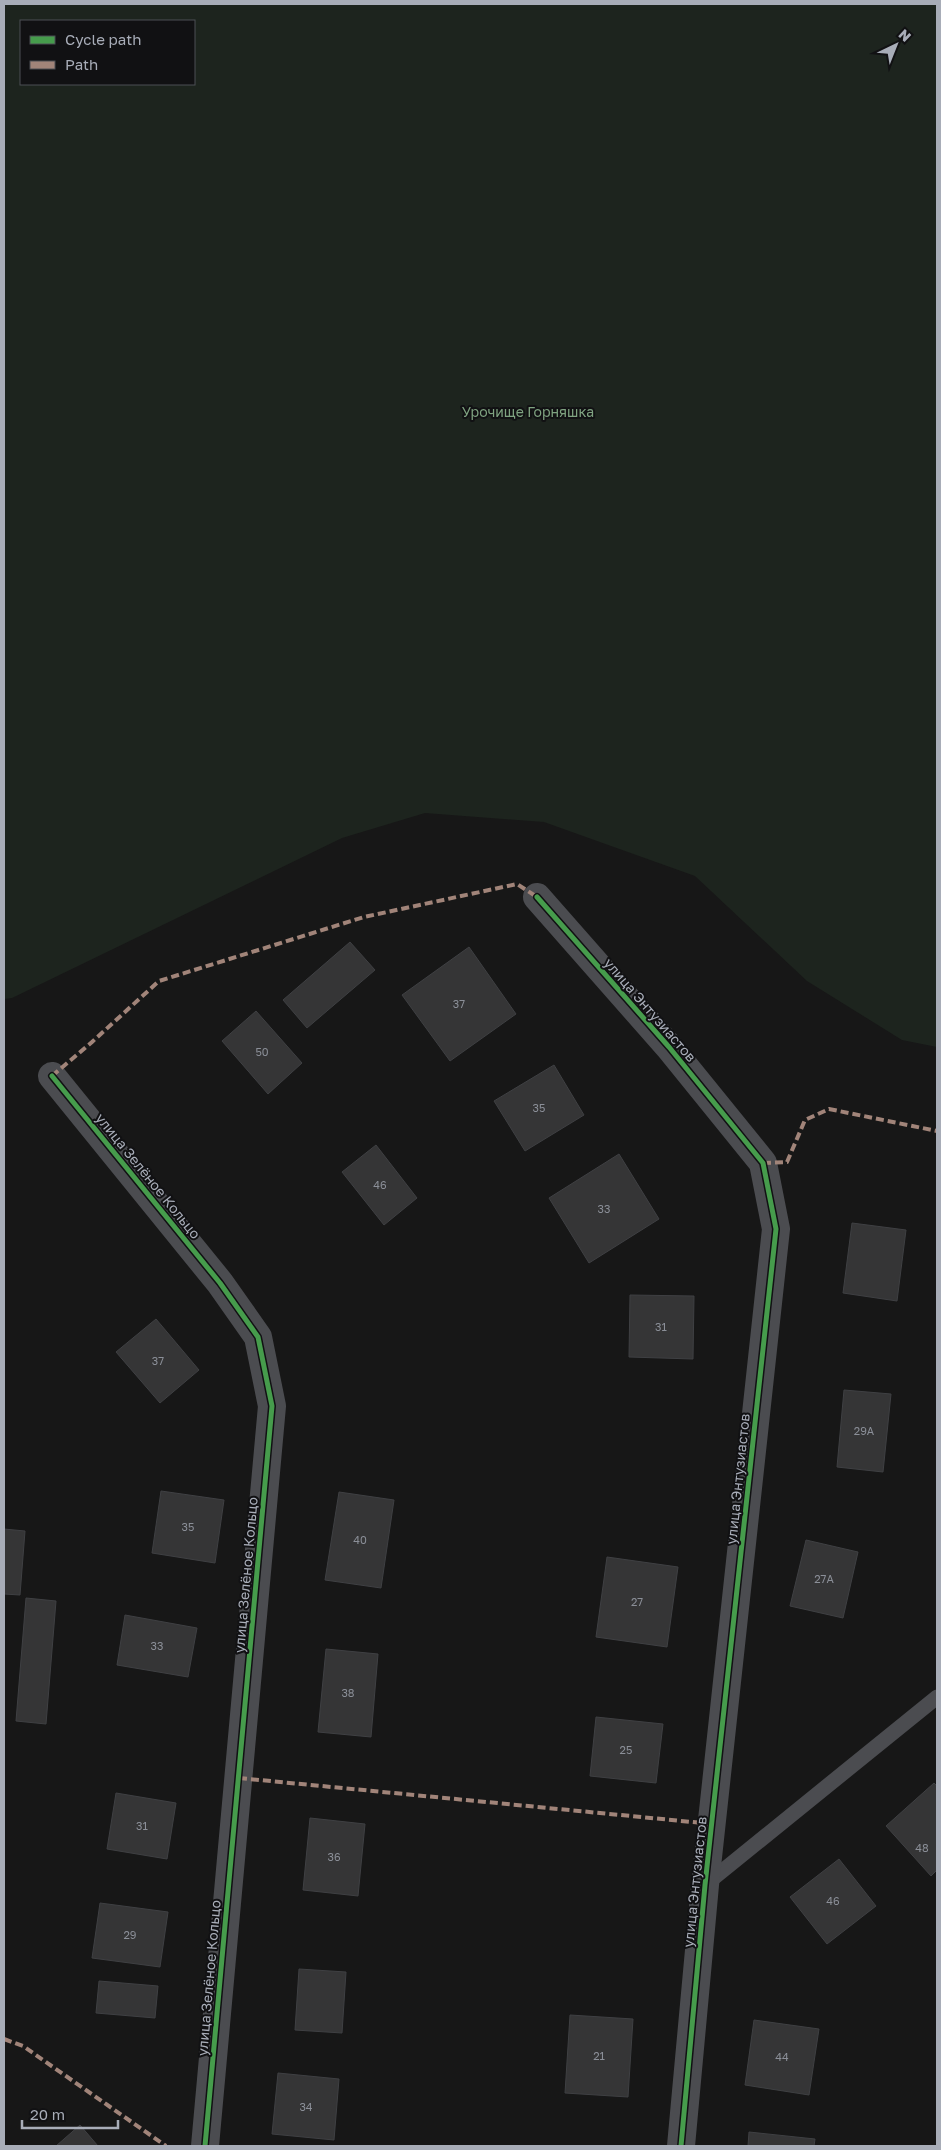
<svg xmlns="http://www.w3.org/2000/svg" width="941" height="2150" viewBox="0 0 941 2150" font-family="'Golos Text',sans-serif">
<rect width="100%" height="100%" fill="#171717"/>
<path fill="#1d241e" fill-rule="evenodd" d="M 4,4 L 937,4 L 937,1047 L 902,1040 L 807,981 L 695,876 L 544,822 L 425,813 L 342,838 L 12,998 L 4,999 ZM 21,21 L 194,21 L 194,84 L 21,84 Z"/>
<path fill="#353536" stroke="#3f4043" d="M 350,942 L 375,970 L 307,1028 L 283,1000 Z
M 469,947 L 516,1014 L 450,1061 L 402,995 Z
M 256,1011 L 302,1063 L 268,1094 L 222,1041 Z
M 554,1065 L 584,1115 L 525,1151 L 494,1101 Z
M 376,1145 L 417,1198 L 384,1225 L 342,1172 Z
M 619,1154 L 659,1219 L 589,1263 L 549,1198 Z
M 852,1223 L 906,1230 L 897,1301 L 843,1293 Z
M 630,1295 L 694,1296 L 693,1359 L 629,1357 Z
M 156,1319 L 199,1370 L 160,1403 L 116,1352 Z
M 844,1390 L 891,1394 L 883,1472 L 837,1467 Z
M 161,1491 L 224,1500 L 215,1563 L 152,1553 Z
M 339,1492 L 394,1500 L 381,1588 L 325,1580 Z
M 4,1529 L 25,1531 L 20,1595 L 4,1594 Z
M 806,1540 L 858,1552 L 843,1618 L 790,1606 Z
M 607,1557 L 678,1567 L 667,1647 L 596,1637 Z
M 26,1598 L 56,1601 L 46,1724 L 16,1721 Z
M 125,1615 L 197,1628 L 188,1677 L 117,1665 Z
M 326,1649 L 378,1654 L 371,1737 L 318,1732 Z
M 596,1717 L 663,1724 L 656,1783 L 590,1776 Z
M 934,1783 L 937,1786 L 937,1870 L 931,1876 L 886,1826 Z
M 116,1793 L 176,1803 L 167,1859 L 107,1849 Z
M 310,1818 L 365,1824 L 358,1896 L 303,1890 Z
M 839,1859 L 876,1906 L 827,1944 L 790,1897 Z
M 100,1903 L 168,1912 L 160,1967 L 92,1958 Z
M 299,1969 L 346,1972 L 342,2033 L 295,2030 Z
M 99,1981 L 158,1986 L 155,2018 L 96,2013 Z
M 570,2015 L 633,2019 L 628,2097 L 565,2093 Z
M 754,2020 L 819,2029 L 809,2095 L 745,2085 Z
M 278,2073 L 339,2079 L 334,2140 L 272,2134 Z
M 80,2125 L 98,2146 L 56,2146 Z
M 749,2132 L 815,2139 L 814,2146 L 748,2146 Z"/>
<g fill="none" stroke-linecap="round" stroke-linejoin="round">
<path stroke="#4b4c50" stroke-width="15" d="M 705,1885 L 937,1697"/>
<path stroke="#4b4c50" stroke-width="28" d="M 537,897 L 669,1047 L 763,1163 L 776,1229 L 705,1885 L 681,2146
M 52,1076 L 220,1283 L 258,1337 L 272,1406 L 205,2146"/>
<path stroke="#a18479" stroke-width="4" stroke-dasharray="8 4" stroke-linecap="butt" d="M 52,1076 L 92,1042 L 159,981 L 364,917 L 517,884 L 537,897
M 763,1163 L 787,1162 L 805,1120 L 829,1109 L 937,1131
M 239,1778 L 713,1824
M 4,2039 L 23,2046 L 166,2146"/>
<g stroke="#111113" stroke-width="8">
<path id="cycleway" d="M 537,897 L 669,1047 L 763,1163 L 776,1229 L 705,1885 L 681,2146
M 52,1076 L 220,1283 L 258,1337 L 272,1406 L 205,2146"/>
</g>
<use href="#cycleway" stroke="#469c4c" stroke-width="5"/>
</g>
<g text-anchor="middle" stroke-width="4" stroke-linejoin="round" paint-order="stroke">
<g font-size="11" fill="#8b8f98">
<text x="459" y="1008">37</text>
<text x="262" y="1056">50</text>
<text x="539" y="1112">35</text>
<text x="380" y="1189">46</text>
<text x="604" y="1213">33</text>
<text x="661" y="1331">31</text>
<text x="158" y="1365">37</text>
<text x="864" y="1435">29А</text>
<text x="188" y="1531">35</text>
<text x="360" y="1544">40</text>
<text x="824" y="1583">27А</text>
<text x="637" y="1606">27</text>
<text x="157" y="1650">33</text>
<text x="348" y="1697">38</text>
<text x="626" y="1754">25</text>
<text x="142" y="1830">31</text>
<text x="922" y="1852">48</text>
<text x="334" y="1861">36</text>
<text x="833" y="1905">46</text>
<text x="130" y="1939">29</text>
<text x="599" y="2060">21</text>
<text x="782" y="2061">44</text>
<text x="306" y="2111">34</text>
</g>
<g font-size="14" fill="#7fa381" stroke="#111113">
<text x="528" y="417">Урочище Горняшка</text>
</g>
<g font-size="14" fill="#a8adb8" stroke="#111113">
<text transform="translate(650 1010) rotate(49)" y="5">улица Энтузиастов</text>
<text transform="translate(148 1176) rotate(51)" y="5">улица Зелёное Кольцо</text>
<text transform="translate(738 1479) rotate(-84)" y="5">улица Энтузиастов</text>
<text transform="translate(246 1575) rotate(-85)" y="5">улица Зелёное Кольцо</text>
<text transform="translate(695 1882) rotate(-84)" y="5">улица Энтузиастов</text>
<text transform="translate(209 1978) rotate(-85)" y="5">улица Зелёное Кольцо</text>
</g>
</g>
<rect width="941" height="2150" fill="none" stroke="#a8adb8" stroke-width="10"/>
<rect x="20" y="20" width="175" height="65" fill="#111113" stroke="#4d4f55"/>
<rect x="30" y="36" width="25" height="8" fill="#469c4c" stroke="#4d4f55"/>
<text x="65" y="45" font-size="15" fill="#a8adb8">Cycle path</text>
<rect x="30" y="61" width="25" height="8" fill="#a18479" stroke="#4d4f55"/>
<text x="65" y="70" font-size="15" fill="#a8adb8">Path</text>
<g transform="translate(896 45) rotate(43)" stroke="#111113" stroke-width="4" paint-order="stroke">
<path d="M0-4L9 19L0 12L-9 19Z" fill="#a8adb8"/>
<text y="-8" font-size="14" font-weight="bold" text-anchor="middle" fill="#a8adb8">N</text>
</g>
<path d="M22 2120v8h96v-8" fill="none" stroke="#a8adb8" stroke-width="2.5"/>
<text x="30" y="2120" font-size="15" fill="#a8adb8" stroke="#111113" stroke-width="4" paint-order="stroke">20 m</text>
</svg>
